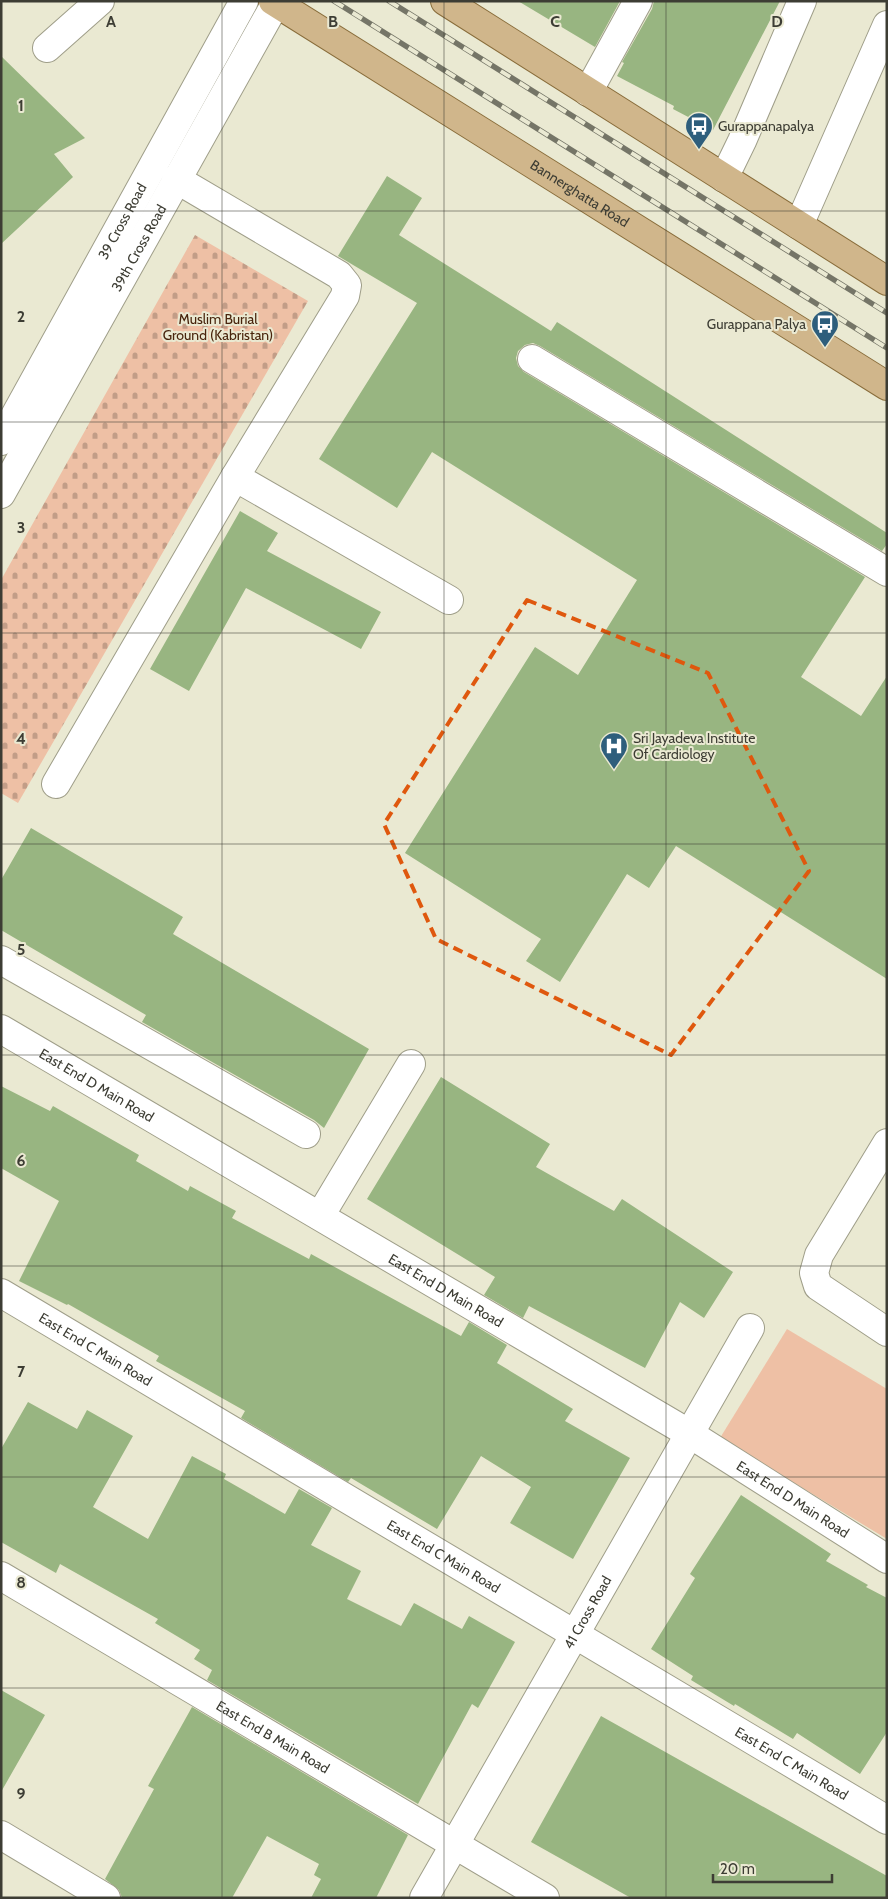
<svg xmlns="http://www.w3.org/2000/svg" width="888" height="1899" viewBox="0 0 888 1899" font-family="Cabin,sans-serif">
<defs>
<pattern id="cemetery-stones" width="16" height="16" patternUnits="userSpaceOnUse" patternTransform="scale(1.25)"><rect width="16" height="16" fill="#eec0a5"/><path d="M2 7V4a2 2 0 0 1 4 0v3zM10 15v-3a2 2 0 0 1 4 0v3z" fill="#c29d87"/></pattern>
</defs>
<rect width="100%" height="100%" fill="#eae9d2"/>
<path fill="url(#cemetery-stones)" d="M 195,235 L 308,301 L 18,803 L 1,793 L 1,580 Z"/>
<path fill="#eec0a5" d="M 787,1329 L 887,1389 L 887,1539 L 720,1438 Z"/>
<path fill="#98b581" d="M 518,1 L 620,1 L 595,47 Z
M 654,1 L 780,1 L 713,130 L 673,109 L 674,106 L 617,76 L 624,63 L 622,62 L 652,9 Z
M 1,56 L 85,138 L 54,154 L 73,177 L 1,244 Z
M 387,176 L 422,198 L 399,235 L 551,331 L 557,322 L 887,533 L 887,544 L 882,551 L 540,346 L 533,343 L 525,345 L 518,351 L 516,358 L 518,366 L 524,372 L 865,577 L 801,677 L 861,716 L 887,676 L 887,979 L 676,846 L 649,888 L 627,874 L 560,982 L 526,961 L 541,939 L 405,853 L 535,647 L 578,675 L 637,580 L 432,452 L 397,508 L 319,459 L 417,303 L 338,256 Z
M 240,511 L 278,533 L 267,551 L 381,612 L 361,649 L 246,588 L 189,691 L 150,669 Z
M 31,828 L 183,917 L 173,934 L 369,1049 L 324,1128 L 314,1120 L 142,1022 L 146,1015 L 1,930 L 1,880 Z
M 441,1077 L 550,1144 L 536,1167 L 614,1211 L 622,1199 L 733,1272 L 704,1318 L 680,1302 L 645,1368 L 529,1306 L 523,1318 L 484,1295 L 495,1277 L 367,1199 Z
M 1,1086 L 50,1111 L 53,1106 L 139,1155 L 136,1161 L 188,1191 L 190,1186 L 236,1211 L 232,1218 L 309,1259 L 311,1254 L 461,1336 L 469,1322 L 507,1345 L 497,1363 L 573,1409 L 565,1421 L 630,1458 L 573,1559 L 510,1523 L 531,1487 L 481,1456 L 437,1529 L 351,1478 L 348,1482 L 241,1418 L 245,1411 L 156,1361 L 159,1356 L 68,1304 L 67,1305 L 19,1281 L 59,1201 L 1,1168 Z
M 28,1402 L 77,1429 L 87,1410 L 133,1436 L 93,1507 L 148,1539 L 192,1456 L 226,1474 L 224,1479 L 285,1514 L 299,1489 L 332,1508 L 311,1545 L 361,1571 L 347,1599 L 401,1626 L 414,1603 L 462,1629 L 469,1616 L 515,1642 L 478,1708 L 472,1704 L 418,1804 L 207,1680 L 212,1670 L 194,1659 L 200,1650 L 155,1623 L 158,1619 L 60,1564 L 56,1573 L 1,1542 L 1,1449 Z
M 741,1495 L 831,1554 L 826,1561 L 868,1585 L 866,1587 L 887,1598 L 887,1732 L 860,1774 L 797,1733 L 793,1739 L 735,1704 L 734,1706 L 691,1680 L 693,1676 L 651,1649 L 695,1578 L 690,1574 Z
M 1,1690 L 45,1715 L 1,1792 Z
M 192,1707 L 408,1835 L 376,1898 L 311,1898 L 321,1879 L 314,1875 L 319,1864 L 267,1836 L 232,1898 L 122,1898 L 119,1890 L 105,1879 L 154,1789 L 148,1786 Z
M 601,1716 L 887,1876 L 887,1898 L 631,1898 L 531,1842 Z"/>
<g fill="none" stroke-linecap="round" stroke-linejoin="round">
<g stroke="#9f9e89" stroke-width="30">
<g id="minor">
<path d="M 47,48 L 100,1"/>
<path d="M 588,92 L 638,1"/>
<path d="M 724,178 L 742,141 L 802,1"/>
<path d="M 799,225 L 887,25"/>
<path d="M 532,359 L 887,572"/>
<path id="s1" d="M 1,441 L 244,1"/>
<path d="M 235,477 L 449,600"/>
<path id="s2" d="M 1,494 L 277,1"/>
<path d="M 56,784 L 235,477 L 345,296 L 347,285 L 339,275 L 176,179"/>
<path d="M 1,960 L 306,1134"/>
<path id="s3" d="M 1,1029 L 690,1434 L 887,1559"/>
<path d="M 887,1143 L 819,1255 L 814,1273 L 818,1286 L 887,1332"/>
<path d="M 320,1216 L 411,1064"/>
<path id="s4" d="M 1,1293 L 887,1820"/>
<path id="s5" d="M 1,1576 L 545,1898"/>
<path d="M 1,1835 L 106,1898"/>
<path id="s6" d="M 424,1898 L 750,1328"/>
</g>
</g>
<g stroke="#886c3a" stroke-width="30">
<g id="major">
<path id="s7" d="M 273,1 L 887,386"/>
<path d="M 445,1 L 887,281"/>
</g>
</g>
<use href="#minor" stroke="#fff" stroke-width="28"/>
<use href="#major" stroke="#d0b68b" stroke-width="28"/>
<g stroke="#757567" stroke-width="5.5">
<path id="rail" d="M 334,1 L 887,348
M 389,1 L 887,313"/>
</g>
<use href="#rail" stroke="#eae9d2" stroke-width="4" stroke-dasharray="11" stroke-linecap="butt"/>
</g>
<path fill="none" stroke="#df580e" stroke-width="4" stroke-dasharray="10 6" stroke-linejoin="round" d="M 527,600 L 708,673 L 809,871 L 671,1055 L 436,939 L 384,824 Z"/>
<path fill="none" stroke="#3d3d34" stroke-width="1" stroke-opacity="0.55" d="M 222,1 L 222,1898M 444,1 L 444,1898M 666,1 L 666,1898M 1,211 L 887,211M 1,422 L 887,422M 1,633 L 887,633M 1,844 L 887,844M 1,1055 L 887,1055M 1,1266 L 887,1266M 1,1477 L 887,1477M 1,1688 L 887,1688"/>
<defs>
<g id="bus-pin" transform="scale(1.4375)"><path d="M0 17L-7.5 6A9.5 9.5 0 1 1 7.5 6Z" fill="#2e5e7c" stroke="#eae9d2"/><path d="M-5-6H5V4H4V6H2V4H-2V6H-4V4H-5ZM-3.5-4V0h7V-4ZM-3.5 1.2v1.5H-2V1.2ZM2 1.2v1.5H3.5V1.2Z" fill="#fff"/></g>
<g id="hospital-pin" transform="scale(1.4375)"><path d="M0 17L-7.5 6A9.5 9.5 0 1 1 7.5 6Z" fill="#2e5e7c" stroke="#eae9d2"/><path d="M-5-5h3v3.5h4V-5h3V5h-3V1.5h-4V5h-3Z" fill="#fff"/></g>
</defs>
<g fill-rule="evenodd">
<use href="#bus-pin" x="699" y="126"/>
<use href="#bus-pin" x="825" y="324"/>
<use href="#hospital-pin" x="614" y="746"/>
</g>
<g text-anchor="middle" stroke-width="4" stroke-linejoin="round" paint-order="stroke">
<g font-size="14" fill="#3d3d34" stroke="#eae9d2" text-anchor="start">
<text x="718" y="131">Gurappanapalya</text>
<text x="806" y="329" text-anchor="end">Gurappana Palya</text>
<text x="633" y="743">Sri Jayadeva Institute<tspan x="633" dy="16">Of Cardiology</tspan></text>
</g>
<g font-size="14" fill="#3d3d34" stroke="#eae9d2">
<text dy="5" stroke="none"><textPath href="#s7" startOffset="362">Bannerghatta Road</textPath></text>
<text dy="5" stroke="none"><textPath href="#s1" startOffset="251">39 Cross Road</textPath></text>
<text dy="5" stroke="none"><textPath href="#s2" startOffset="282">39th Cross Road</textPath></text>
<text dy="5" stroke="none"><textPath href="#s3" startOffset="111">East End D Main Road</textPath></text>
<text dy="5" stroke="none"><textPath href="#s3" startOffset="516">East End D Main Road</textPath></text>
<text dy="5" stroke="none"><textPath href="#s4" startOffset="110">East End C Main Road</textPath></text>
<text dy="5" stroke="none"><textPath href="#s3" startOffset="921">East End D Main Road</textPath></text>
<text dy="5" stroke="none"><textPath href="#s4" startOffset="515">East End C Main Road</textPath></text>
<text dy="5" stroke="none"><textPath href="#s6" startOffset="329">41 Cross Road</textPath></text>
<text dy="5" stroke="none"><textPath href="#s5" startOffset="316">East End B Main Road</textPath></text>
<text dy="5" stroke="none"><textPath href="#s4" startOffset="920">East End C Main Road</textPath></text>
</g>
<g font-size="14" fill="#48240c" stroke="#eae9d2">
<text x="218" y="324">Muslim Burial<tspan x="218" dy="16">Ground (Kabristan)</tspan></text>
</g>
</g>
<g font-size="16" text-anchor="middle" font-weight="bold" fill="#3d3d34" stroke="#eae9d2" stroke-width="4" stroke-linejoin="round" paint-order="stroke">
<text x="111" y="27">A</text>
<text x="333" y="27">B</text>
<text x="555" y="27">C</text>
<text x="777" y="27">D</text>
<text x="21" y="111">1</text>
<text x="21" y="322">2</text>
<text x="21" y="533">3</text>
<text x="21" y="744">4</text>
<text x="21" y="955">5</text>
<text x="21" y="1166">6</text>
<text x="21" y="1377">7</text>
<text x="21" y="1588">8</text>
<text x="21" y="1799">9</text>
</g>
<rect width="888" height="1899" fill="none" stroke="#3d3d34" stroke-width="5"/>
<path d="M713 1874v8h119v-8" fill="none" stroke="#3d3d34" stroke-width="2.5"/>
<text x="720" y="1874" font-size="15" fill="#3d3d34" stroke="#eae9d2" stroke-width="4" paint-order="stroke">20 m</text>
</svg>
